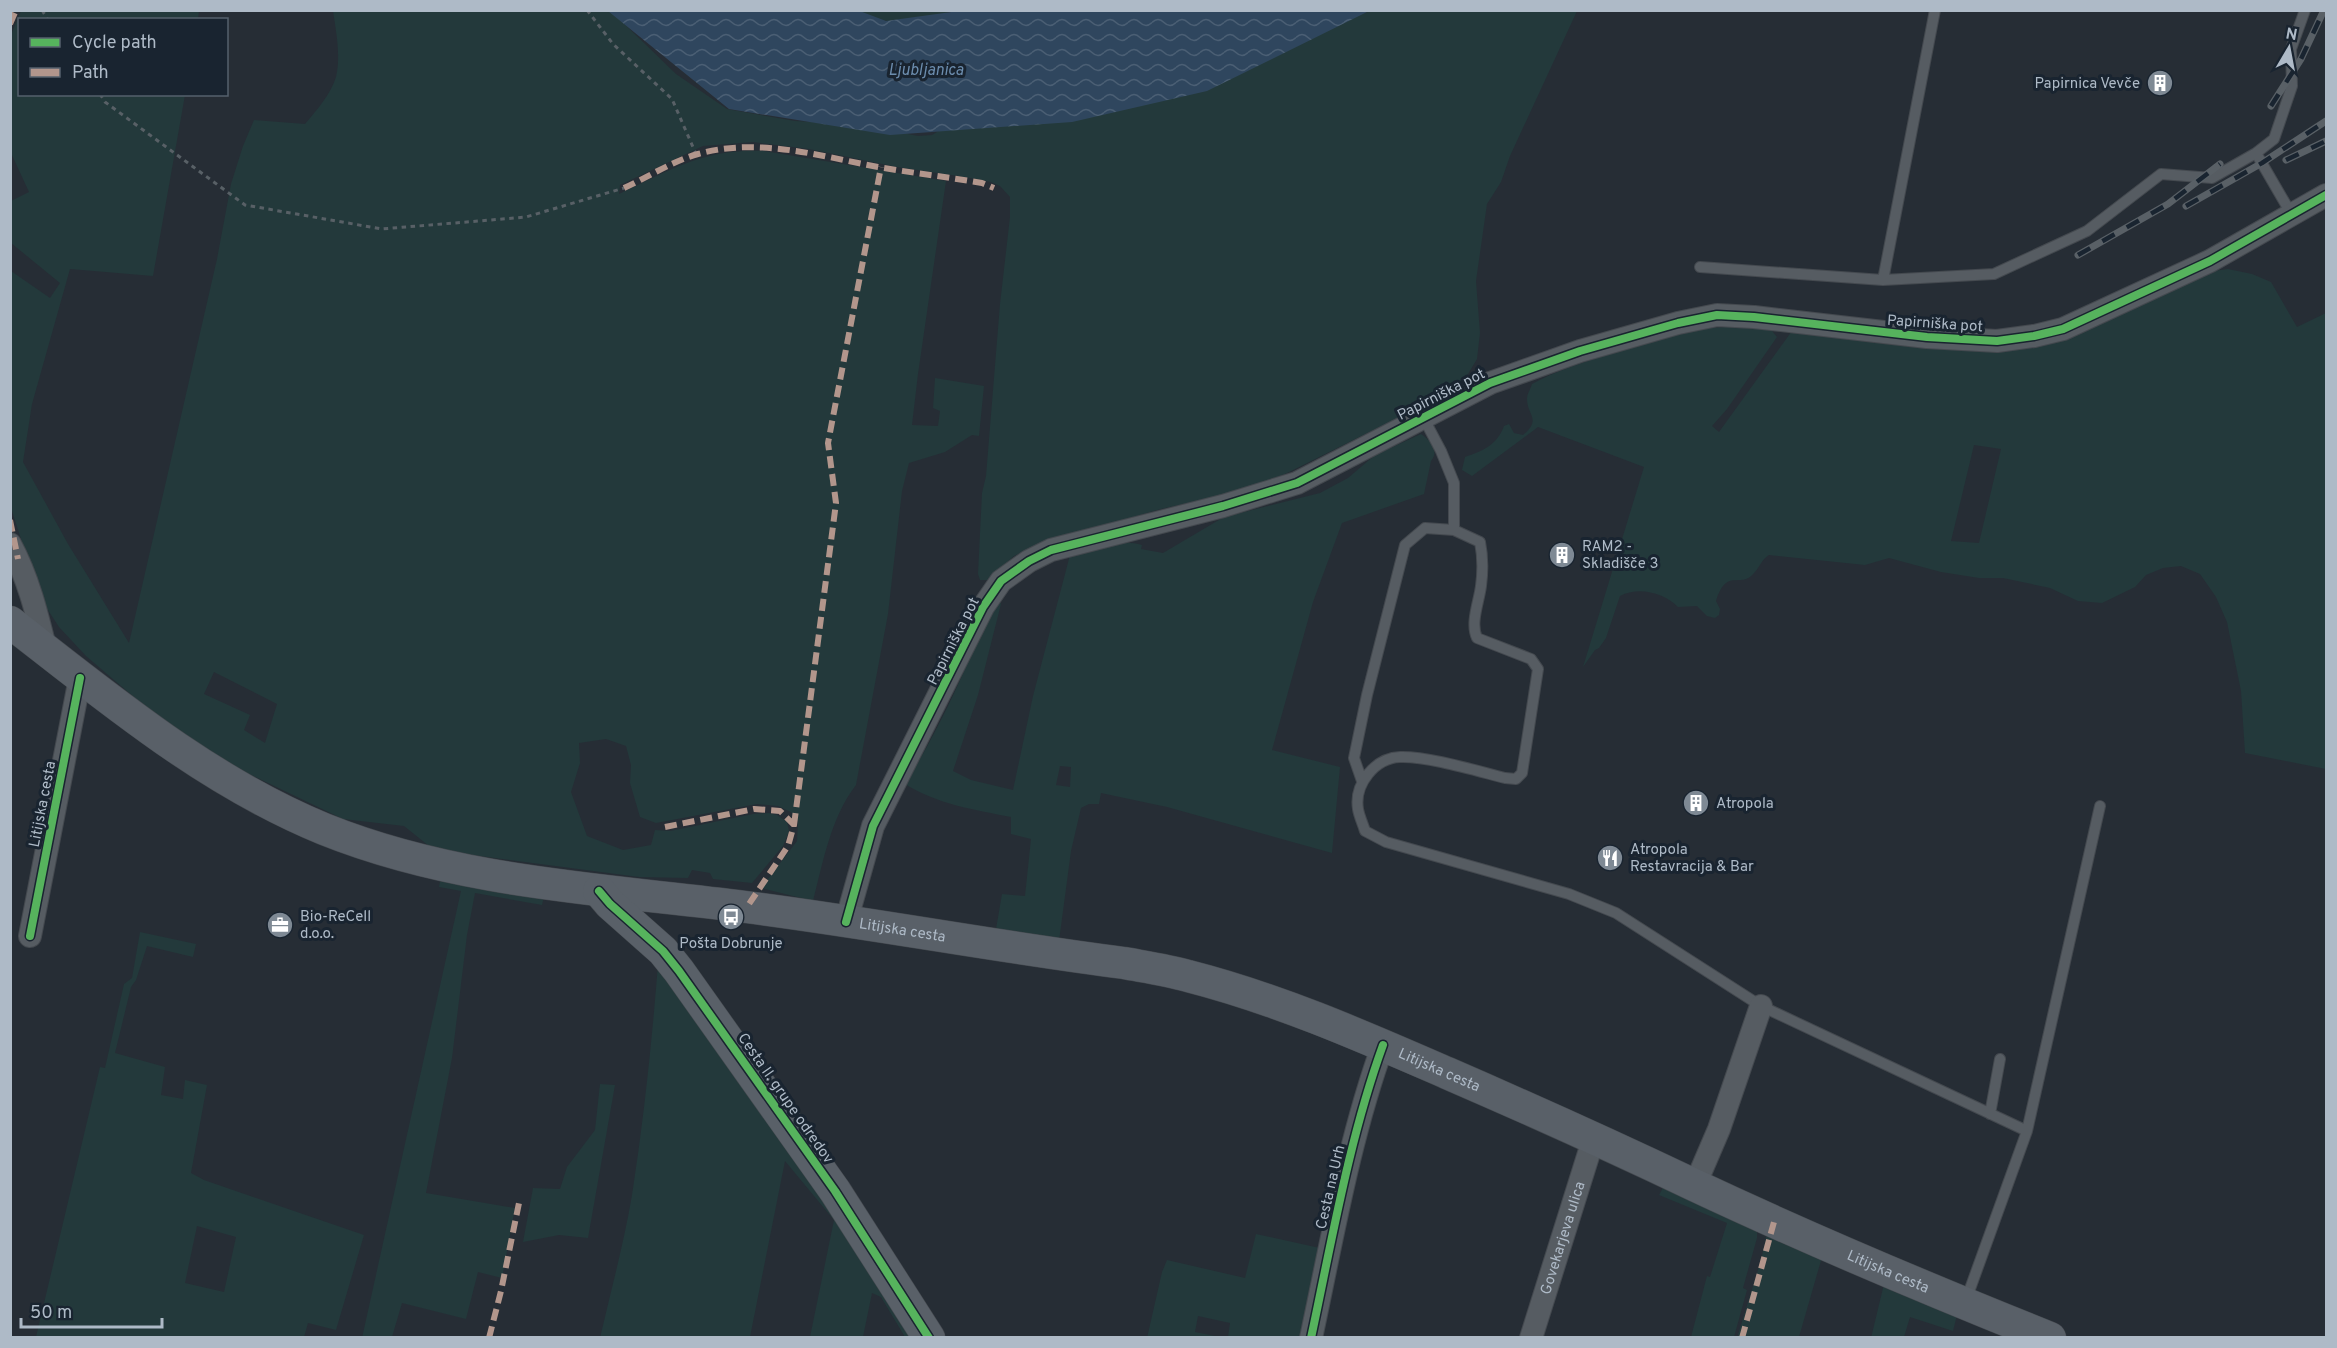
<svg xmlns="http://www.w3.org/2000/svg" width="2337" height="1348" viewBox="0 0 2337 1348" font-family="Overpass,sans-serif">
<defs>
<pattern id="water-waves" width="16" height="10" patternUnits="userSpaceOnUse" patternTransform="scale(1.5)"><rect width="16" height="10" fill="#2f465e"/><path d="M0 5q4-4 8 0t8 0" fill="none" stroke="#4b5f74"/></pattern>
</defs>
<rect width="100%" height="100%" fill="#262d35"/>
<path fill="#23393b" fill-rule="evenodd" d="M 21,11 L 199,11 L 198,19 L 20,20 L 20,94 L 185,95 L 153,276 L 70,269 L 32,404 L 23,462 L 68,544 L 129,643 L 217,259 L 231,184 L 243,146 L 254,120 L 305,124 C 316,111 331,94 336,77 C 341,56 336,31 333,11 L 611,11 L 676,74 L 727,109 L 795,121 L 863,125 L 918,136 L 932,135 L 952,123 L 1321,26 L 1371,11 L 1577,11 L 1510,156 L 1501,182 L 1487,204 L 1476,281 L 1480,333 L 1477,359 L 1465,379 L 1440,397 L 1283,475 L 1224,495 L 1161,509 L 1039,544 L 1014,556 L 987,580 L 980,580 L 978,574 L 982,493 L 986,476 L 1000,304 L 1010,217 L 1010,197 L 1000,186 L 991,182 L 965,177 L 897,167 L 809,149 L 753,142 L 703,146 L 620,185 L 619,194 C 670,170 705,148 764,151 L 946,181 L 918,374 L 912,425 L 938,426 L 940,411 L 933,408 L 935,378 L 984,386 L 979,436 L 972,435 L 945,452 L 909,463 L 902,491 L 888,614 L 856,785 C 831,817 823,862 813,901 L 761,888 L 797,841 L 798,821 L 791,812 L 778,806 L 757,804 L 656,823 L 640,817 L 630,783 L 631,765 L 626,746 L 606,739 L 579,743 L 580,763 L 571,792 L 587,836 L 623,850 L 651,845 L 655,830 L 670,831 L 753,814 L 769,813 L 777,815 L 787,822 L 789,831 L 783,846 L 752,883 L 713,879 L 710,873 L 692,870 L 688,878 L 639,877 L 449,852 L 429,846 L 404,826 L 343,819 L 218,759 L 149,710 L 86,656 L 59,627 L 40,598 L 11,508 L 11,271 L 50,298 L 60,283 L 11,243 L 11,201 L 29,192 L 11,153 L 10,37 ZM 214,672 L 277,704 L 265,743 L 244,730 L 250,715 L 204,694 Z
M 833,11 L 952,11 C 907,27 878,22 833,11 Z
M 2228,269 L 2252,274 L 2271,282 L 2297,327 L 2326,313 L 2326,769 L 2245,753 L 2241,691 L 2227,622 L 2216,597 L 2200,574 L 2181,566 L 2163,568 L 2146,575 L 2135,587 L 2102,603 L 2078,601 L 2050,588 L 2003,578 L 1979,578 L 1941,572 L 1889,558 L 1865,565 L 1769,555 C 1761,560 1760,567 1754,573 C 1740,590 1727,566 1716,601 L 1720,609 L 1719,615 L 1715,618 L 1707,616 L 1697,606 L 1678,607 C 1664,593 1639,586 1620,596 L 1606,638 L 1599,648 L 1595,650 L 1583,667 L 1644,467 L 1538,427 L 1472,476 L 1462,470 L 1465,457 C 1483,451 1497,445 1504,426 L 1509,424 L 1514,433 L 1523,435 C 1542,419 1527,415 1527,399 C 1527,394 1531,388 1532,384 C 1555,371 1580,364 1605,355 C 1659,338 1715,318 1772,331 L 1777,337 L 1727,409 L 1712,426 L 1719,432 L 1792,331 C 1862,341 1938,353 2008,351 L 2206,272 ZM 1974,445 L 2001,449 L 1979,543 L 1951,541 Z
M 1421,434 C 1430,440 1440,450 1431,461 L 1424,494 L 1342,523 L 1313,602 L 1272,750 L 1340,767 L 1332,853 L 1167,807 L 1101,793 L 1099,804 L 1089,804 L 1081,808 L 1071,851 L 1059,941 L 995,935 L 1002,894 L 1025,896 L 1031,839 L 1011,834 L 1011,817 C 976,810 936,804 905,784 C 924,753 941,722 956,689 C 970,659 981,629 999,601 L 1001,604 L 978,695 L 953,771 L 971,780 L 1013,790 L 1033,696 L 1070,555 C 1092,549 1120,538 1142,545 L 1141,549 L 1163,553 L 1224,517 L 1320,493 L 1348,478 L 1375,455 ZM 1060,766 L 1071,767 L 1070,787 L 1056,785 Z
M 440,881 L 544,896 L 542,905 L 475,893 L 467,935 L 452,1058 L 426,1193 L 515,1208 L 502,1278 L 478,1272 L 466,1319 L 402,1303 L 392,1337 L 362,1338 L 461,891 L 439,887 Z
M 140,932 L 196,944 L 193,957 L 147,946 L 136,980 L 131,987 L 115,1053 L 165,1067 L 161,1095 L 183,1099 L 185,1080 L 207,1085 L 191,1173 L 204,1180 L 364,1235 L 336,1330 L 308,1323 L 304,1337 L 36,1337 L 100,1067 L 105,1068 L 124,984 L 132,978 ZM 197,1226 L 236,1237 L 224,1292 L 185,1283 Z
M 658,964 L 732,1060 L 916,1337 L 905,1337 L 881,1297 L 872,1293 L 863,1337 L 810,1337 L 834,1220 L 785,1161 L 750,1337 L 600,1338 C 611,1290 624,1243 632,1195 C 644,1118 652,1041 658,964 Z
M 600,1084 L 615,1085 L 588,1238 L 559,1235 L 523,1242 L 533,1188 L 560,1189 L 567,1167 L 595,1130 Z
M 1664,1186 L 1757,1229 L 1757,1238 L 1743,1288 L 1747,1290 L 1734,1337 L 1691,1337 L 1707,1276 L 1710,1277 L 1727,1223 L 1659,1195 Z
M 1767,1233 L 1822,1257 L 1799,1337 L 1737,1338 L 1761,1260 Z
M 1256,1234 L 1324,1249 L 1304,1337 L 1228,1337 L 1230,1323 L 1198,1316 L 1195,1332 L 1220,1337 L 1147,1338 L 1162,1272 L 1167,1260 L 1245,1278 Z
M 1884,1284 L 1957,1315 L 1953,1331 L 1910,1317 L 1904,1337 L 1871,1338 Z"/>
<path fill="url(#water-waves)" d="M 857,10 L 886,21 L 966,10 L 1369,11 L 1207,91 L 1072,122 L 890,135 L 729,109 L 608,11 Z"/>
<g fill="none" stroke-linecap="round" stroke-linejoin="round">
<g stroke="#44494f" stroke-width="12">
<path id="lane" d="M 2256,153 L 2292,215
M 1700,267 L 1883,280 L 1994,274 L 2087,231 L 2161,174 L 2212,178 L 2256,153 L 2274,139 L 2292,86 L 2291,49 L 2305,10
M 1883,280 L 1935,10
M 1423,417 L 1441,451 L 1454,483 L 1454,530
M 1362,781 L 1354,758 L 1367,695 L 1405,545 L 1425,528 L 1454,530 L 1480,542 C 1483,557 1483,571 1481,586 C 1479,602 1470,623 1477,638 L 1531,659 L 1538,669 L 1522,773 L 1516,779 L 1505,778 C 1477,771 1427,756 1400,757 C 1375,758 1354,784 1358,809 C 1359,816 1363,824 1365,831 L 1386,842 L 1569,894 L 1616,913 L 1761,1006 L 2027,1131
M 1990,1114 L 2000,1059
M 1966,1300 L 2027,1131 L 2100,806"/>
</g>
<g stroke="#44494f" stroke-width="24">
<g id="street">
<path d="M 10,544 C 28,577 37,614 46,651"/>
<path d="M 846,922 L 873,826 L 983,607 L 1001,581 L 1029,561 L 1051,550 L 1223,506 L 1297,483 L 1490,383 L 1580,351 L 1678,323 L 1717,315 L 1754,317 L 1927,337 L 1997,341 L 2034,336 L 2063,329 L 2210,261 L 2326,195"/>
<path d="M 30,936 L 80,678"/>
<path d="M 1695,1185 L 1719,1129 L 1761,1006"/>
<path d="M 1311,1338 C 1332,1240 1349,1139 1383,1045"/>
<path id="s1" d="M 1531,1338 L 1594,1137"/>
</g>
</g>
<g stroke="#44494f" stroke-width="33">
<g id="secondary">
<path id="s2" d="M 10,622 C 109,699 207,781 324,829 C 458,883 604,889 746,907 C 872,923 998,947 1124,963 C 1146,967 1168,970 1188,976 C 1278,999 1362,1036 1447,1073 C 1530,1109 1612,1146 1694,1185 C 1811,1240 1930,1290 2050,1338"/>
<path d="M 599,891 L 610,904 L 663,951 L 679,971 L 835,1191 L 929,1338"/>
</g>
</g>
<path stroke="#586066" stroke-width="3" stroke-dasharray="4.5 4.5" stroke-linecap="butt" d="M 42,10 L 48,20
M 587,10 L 613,44 L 672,99 L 696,154
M 100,94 L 105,102 L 245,205 L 382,229 L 526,217 L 624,188"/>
<use href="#lane" stroke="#565c62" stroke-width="10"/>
<use href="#street" stroke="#565c62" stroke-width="22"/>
<use href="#secondary" stroke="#596068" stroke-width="32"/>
<g stroke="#596066" stroke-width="7">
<path id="rail" d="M 2271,106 L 2301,59 L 2324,10
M 2286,160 L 2326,141
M 2186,206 L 2262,163 L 2326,121
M 2078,255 L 2168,204 L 2220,164"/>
</g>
<use href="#rail" stroke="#192430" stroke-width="4.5" stroke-dasharray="14" stroke-linecap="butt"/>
<path stroke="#b2968c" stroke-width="6" stroke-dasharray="12 6" stroke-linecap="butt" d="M 10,24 L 16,10
M 624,188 C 648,177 673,161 698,154 C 759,137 819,156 878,167 C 913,173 947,177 982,183 L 994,188
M 10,520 L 18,559
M 794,825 L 836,503 L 828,443 L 881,167
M 665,827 L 754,809 L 780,811 L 794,825 L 788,846 L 747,907
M 489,1338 L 501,1291 L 520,1198
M 1742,1338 L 1774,1222"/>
<g stroke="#192430" stroke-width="11">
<path id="cycleway" d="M 599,891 L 610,904 L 663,951 L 679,971 L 835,1191 L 929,1338
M 846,922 L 873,826 L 983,607 L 1001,581 L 1029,561 L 1051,550 L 1223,506 L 1297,483 L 1490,383 L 1580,351 L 1678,323 L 1717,315 L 1754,317 L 1927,337 L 1997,341 L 2034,336 L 2063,329 L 2210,261 L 2326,195
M 30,936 L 80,678
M 1311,1338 C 1332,1240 1349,1139 1383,1045"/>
</g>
<use href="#cycleway" stroke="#56b35d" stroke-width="8"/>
</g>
<defs>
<g id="building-disc" transform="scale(1.35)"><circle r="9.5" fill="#7e8994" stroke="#192430"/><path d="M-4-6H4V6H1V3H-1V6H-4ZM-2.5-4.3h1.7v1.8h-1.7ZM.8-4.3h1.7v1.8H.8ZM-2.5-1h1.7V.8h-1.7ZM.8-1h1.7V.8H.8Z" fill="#fff"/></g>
<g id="restaurant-disc" transform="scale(1.35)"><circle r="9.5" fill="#7e8994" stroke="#192430"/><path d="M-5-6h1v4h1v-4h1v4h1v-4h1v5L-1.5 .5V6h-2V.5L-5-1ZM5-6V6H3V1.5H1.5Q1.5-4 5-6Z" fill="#fff"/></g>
<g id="bus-disc" transform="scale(1.35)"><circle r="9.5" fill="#7e8994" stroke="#192430"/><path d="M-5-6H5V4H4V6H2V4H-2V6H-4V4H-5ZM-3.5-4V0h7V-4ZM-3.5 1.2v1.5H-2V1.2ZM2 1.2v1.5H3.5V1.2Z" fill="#fff"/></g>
<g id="office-disc" transform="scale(1.35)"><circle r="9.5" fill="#7e8994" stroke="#192430"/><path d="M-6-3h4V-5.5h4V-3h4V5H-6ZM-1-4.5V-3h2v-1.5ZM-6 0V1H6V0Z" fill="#fff"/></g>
</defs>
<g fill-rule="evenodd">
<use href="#building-disc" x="2160" y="83"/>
<use href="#building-disc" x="1562" y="555"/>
<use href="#building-disc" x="1696" y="803"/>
<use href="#restaurant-disc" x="1610" y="858"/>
<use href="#bus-disc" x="731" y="917"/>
<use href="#office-disc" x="280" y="925"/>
</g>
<g text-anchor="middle" stroke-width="6" stroke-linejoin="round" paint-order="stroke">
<g font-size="15" fill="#aebac7" stroke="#192430" text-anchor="start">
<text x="2140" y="88" text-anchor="end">Papirnica Vevče</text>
<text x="1582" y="551">RAM2 -<tspan x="1582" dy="17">Skladišče 3</tspan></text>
<text x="1716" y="808">Atropola</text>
<text x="1630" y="854">Atropola<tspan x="1630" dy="17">Restavracija &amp; Bar</tspan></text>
<text x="300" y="921">Bio-ReCell<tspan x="300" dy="17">d.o.o.</tspan></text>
<text x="731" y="948" text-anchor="middle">Pošta Dobrunje</text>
</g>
<g font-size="15" fill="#aebac7" stroke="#192430">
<text transform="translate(1935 323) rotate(4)" y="5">Papirniška pot</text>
<text transform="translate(1441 394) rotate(-27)" y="5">Papirniška pot</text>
<text transform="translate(953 641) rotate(-63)" y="5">Papirniška pot</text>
<text transform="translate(42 804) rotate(-79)" y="5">Litijska cesta</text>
<text dy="5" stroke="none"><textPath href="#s2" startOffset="966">Litijska cesta</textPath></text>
<text dy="5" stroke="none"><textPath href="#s2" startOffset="1524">Litijska cesta</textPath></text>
<text transform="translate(786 1098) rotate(55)" y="5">Cesta II. grupe odredov</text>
<text transform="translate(1330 1187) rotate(-77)" y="5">Cesta na Urh</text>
<text dy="5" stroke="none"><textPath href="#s1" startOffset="105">Govekarjeva ulica</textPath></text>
<text dy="5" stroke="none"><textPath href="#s2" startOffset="2016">Litijska cesta</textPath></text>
</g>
<g font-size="16" font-style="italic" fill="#6c8dae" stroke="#192430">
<text x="926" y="75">Ljubljanica</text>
</g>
</g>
<rect width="2337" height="1348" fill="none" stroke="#aebac7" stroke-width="24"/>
<rect x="18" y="18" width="210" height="78" fill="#192430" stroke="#55606c" stroke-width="1.5"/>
<rect x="30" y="38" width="30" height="9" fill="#56b35d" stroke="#55606c" stroke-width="1.5"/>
<text x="72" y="48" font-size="18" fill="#aebac7">Cycle path</text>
<rect x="30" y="68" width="30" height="9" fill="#b2968c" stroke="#55606c" stroke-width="1.5"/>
<text x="72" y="78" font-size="18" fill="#aebac7">Path</text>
<g transform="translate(2289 48) rotate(10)" stroke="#192430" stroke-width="4.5" paint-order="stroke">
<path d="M0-4.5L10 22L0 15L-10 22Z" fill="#aebac7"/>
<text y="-9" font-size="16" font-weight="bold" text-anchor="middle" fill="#aebac7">N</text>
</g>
<path d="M21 1318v9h141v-9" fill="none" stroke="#aebac7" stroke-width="3"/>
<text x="30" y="1318" font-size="18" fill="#aebac7" stroke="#192430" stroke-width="4.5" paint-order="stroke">50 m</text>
</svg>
